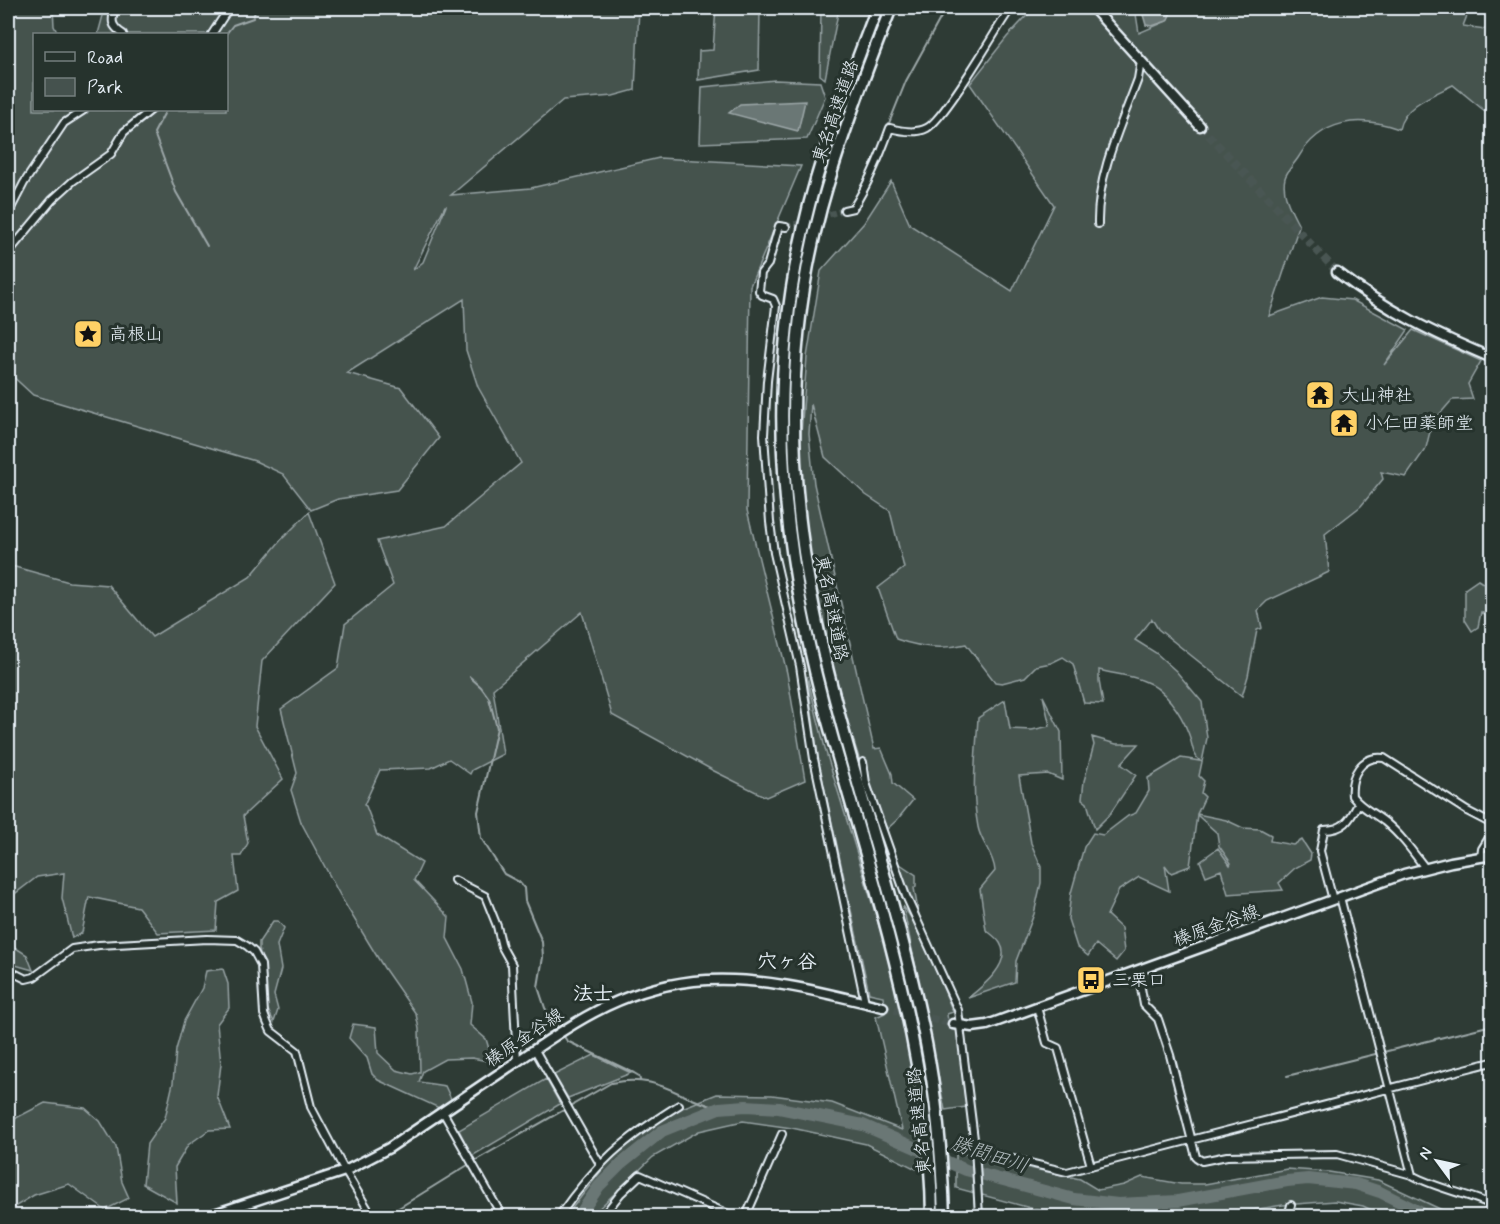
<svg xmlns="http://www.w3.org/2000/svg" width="1500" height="1224" viewBox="0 0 1500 1224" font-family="Mynerve,'Klee One',sans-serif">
<rect width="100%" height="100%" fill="#2e3b35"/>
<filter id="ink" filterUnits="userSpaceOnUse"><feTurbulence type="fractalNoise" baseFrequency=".0167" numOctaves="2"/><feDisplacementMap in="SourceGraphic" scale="12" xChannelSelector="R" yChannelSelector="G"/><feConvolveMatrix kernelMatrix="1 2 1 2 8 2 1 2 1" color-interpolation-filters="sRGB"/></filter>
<g filter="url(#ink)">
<path fill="#45524e" stroke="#96a2a3" stroke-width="1.5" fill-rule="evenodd" d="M 8,8 L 53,8 L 54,26 L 58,34 L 34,34 L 34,110 L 226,110 L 226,34 L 98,34 L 105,8 L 639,8 L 635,90 L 613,96 L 563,100 L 451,195 L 531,188 L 659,158 L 801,166 L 750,286 L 747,510 L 787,673 L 805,780 L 766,797 L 714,771 L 612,715 L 582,612 L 493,689 L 503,754 L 472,770 L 470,774 L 449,759 L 431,768 L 380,770 L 364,805 L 366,806 L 377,835 L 422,863 L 414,880 L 449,917 L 447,938 L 463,969 L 472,1002 L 470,1025 L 486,1039 L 493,1062 L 472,1058 L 445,1059 L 423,1071 L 419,1082 L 445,1086 L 452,1101 L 439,1108 L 378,1080 L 372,1074 L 367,1058 L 349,1038 L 353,1024 L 376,1027 L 378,1053 L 396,1070 L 412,1074 L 420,1072 L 419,1029 L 416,1014 L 384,968 L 342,899 L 301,822 L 291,790 L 297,773 L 281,709 L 338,668 L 345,624 L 393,585 L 377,541 L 446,526 L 521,463 L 478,387 L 466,350 L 464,299 L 347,373 L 401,388 L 439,438 L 397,490 L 338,499 L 311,510 L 283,474 L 255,461 L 33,395 L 8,372 ZM 446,206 L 423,262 L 413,270 L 445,206 Z
M 716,8 L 760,8 L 759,70 L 698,80 L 699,51 L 713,50 Z
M 821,8 L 839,8 L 825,79 L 820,75 Z
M 1034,8 L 1135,8 L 1139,33 L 1167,21 L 1173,8 L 1470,8 L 1463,26 L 1492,30 L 1492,117 L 1453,85 C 1433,95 1404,105 1399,129 C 1359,115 1321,119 1298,158 C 1294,164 1287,171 1285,178 C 1281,194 1292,212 1299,226 L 1269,316 L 1322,297 L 1352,300 L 1408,330 L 1384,365 L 1413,330 L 1481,361 L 1468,384 L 1473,399 L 1452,400 L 1432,423 L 1426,448 L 1406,477 L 1381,472 L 1383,479 L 1361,506 L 1325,534 L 1329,572 L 1267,601 L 1258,610 L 1262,628 L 1257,630 L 1248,676 L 1242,696 L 1158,629 L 1152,619 L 1135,640 L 1156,653 L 1176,671 L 1202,702 L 1207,738 L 1199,776 L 1204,781 L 1201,793 L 1205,797 L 1197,814 L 1226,820 L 1243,828 L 1260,829 L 1271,835 L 1270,841 L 1293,845 L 1302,840 L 1311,854 L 1310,860 L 1295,868 L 1279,883 L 1283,890 L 1228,894 L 1221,870 L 1206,876 L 1200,861 L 1218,848 L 1230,865 L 1231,863 L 1219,846 L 1217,833 L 1197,815 L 1190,866 L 1171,873 L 1165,865 L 1169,891 L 1139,877 L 1119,890 L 1107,915 L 1121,928 L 1124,951 L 1116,961 L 1096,944 L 1088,956 L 1077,947 L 1068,919 L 1071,893 L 1084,847 L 1093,833 L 1103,835 L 1128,816 L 1136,813 L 1149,791 L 1148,778 L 1181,758 L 1200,761 C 1191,753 1193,743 1188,732 C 1181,713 1164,688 1144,681 C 1130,675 1113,674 1099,670 L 1099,681 L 1103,704 L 1084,703 L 1073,664 L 1063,657 L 1051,663 L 1036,666 L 1025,677 L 1002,683 L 995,682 L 966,644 C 943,650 918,647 896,639 L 878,588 L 904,568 L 890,511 L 866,495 L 825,457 L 811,404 L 809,434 L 814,484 L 874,749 L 881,748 L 892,774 L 893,783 L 913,800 L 897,820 L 887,829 L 865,777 L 839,695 L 810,571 L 799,459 L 807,357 L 821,271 L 864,223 L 891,181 L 910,225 L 1012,291 L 1054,205 L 970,84 L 1007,37 Z
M 775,80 L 820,82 L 825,97 L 807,139 L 700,143 L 702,87 Z
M 309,512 L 335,583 L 262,661 L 255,726 L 283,779 L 243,816 L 248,843 L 241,856 L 234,856 L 238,891 L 218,902 L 216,930 L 158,933 L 138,907 L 89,897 L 82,933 L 72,938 L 62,898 L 64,873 L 37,877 L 8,899 L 8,565 L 69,582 L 108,585 L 152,637 L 250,577 L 281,540 Z
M 1478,580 L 1492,589 L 1492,618 L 1481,612 L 1478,627 L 1472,631 L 1465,620 L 1465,589 Z
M 807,676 L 826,752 L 884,942 L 908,1043 L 923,1140 L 916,1169 L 866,1144 L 792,1128 L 743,1121 L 699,1131 L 653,1157 L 591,1216 L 566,1216 L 616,1152 L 677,1110 L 717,1094 L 772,1095 L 832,1103 L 902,1130 L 876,1017 L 885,1013 L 883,996 L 869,993 L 819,763 Z
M 1043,696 L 1061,732 L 1062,780 L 1048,774 L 1019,776 L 1031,843 L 1041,867 L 1041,883 L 1034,914 L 1016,961 L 1015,982 L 968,998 C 982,987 1013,963 1000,943 C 997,938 991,934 986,930 L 980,889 L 995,871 C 994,854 981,843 978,827 C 971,791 976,754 978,718 L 1005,700 L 1010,729 L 1032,730 L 1050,726 Z
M 1092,737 L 1116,744 L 1139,744 L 1121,764 L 1136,775 L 1110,814 L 1095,829 L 1087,803 L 1082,799 L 1084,781 L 1094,745 Z
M 900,864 L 916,875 L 916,886 L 914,888 L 919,916 C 911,901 899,882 900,864 Z
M 903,906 L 919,929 L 953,1012 L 947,1014 L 949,1028 L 957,1030 L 966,1107 L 945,1110 Z
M 273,921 L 278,921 L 284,928 L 277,945 L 281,969 L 274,995 L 278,1010 L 274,1022 L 267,1008 L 264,969 L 259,949 L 259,942 Z
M 8,943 L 27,955 L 33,970 L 8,963 Z
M 223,969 L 228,984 L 229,1008 L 217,1024 L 221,1064 L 217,1096 L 230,1129 L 209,1130 L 188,1145 L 175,1167 L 177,1203 L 143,1184 L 147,1144 L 165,1118 L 173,1083 L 176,1050 L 184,1021 L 202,988 L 206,971 Z
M 594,1055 L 631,1073 L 568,1098 L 554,1075 Z
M 546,1079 L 560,1104 L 472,1156 L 459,1130 Z
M 45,1103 L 85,1108 L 100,1121 L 116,1147 L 122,1182 L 129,1198 L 105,1210 L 69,1184 L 34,1195 L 8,1211 L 8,1137 L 16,1118 Z
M 956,1152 L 1080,1179 L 1098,1190 L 1124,1185 L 1142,1177 L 1181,1184 L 1205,1184 L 1287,1169 L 1329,1172 L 1378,1180 L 1455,1216 L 1384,1216 L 1363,1206 L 1335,1201 L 1283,1205 L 1215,1216 L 1060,1216 L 956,1188 Z"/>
<path fill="#6b7775" stroke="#9da8a9" stroke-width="1.5" d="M 1141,8 L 1173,8 L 1167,21 L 1152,26 L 1146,25 Z
M 805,101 L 798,131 L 729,113 L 740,104 Z"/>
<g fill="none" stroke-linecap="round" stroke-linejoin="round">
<path stroke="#9da8a9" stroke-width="2" d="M 226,34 L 233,25 L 253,18 L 256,8
M 166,110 L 154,133 L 176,192 L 207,246
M 856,198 L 871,168 L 906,81 L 946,8
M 470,677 L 481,687 L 489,698 L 497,728 L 478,812 L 481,838 L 504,874 L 519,882 L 524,888 L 525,901 L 542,942 L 543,957 L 538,987 L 545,1008 L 567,1041 L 634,1073 L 639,1076 L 640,1080
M 1287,1076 L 1492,1025
M 389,1216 L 397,1209 L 476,1160 L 611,1083 C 659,1073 676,1098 719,1108"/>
<path stroke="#6b7775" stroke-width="12" d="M 579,1216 L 599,1186 L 621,1164 L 662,1131 L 719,1108 L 746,1106 L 779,1108 L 863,1125 L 966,1170 L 1074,1199 L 1118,1204 L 1178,1201 L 1287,1181 L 1308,1179 L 1356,1184 L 1380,1192 L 1428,1216"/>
<path stroke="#4a5652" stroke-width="6" stroke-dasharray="6 3" stroke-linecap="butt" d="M 786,227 L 844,210"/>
<path stroke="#4a5652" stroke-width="8" stroke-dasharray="8 4" stroke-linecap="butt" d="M 1200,126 L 1337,272
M 883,1007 L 953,1024"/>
<g stroke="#e8f1f8" stroke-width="10">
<path id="street" d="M 115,8 C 111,21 111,26 123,34
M 212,34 L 229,8
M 844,210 L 853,208 C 869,183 880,156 890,128 C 901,131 916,134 927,128 C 944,119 990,40 1003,20 L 1009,11 L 1015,8
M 8,214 L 24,183 L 64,123 L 84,110
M 1098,224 C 1097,174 1121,125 1138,79 L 1141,61
M 786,227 L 779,226 L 768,264 L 761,273 L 759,291 L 762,295 L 773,299 L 776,306 L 767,381 L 764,435 L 770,522 L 774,553 L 800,666 L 814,759 L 865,1002
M 8,253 L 52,200 L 73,181 L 111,154 L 124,132 L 151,110
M 863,762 L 866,783 L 906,896 L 958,1010 L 975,1147 L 979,1216
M 1481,857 L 1482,849 L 1492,833
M 1425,868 C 1413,852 1401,835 1385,822 C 1374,813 1361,808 1352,796 C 1350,776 1361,755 1384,758 L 1467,811 L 1492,824
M 454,880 L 485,896 L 497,926 L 502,947 L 512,965 L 517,1061
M 1340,897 L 1412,1175
M 1333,900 L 1320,851 L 1324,830 C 1344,830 1350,820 1358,804
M 8,970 L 26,979 L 34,977 L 72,949 L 99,945 L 207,939 L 237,940 L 247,946 L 254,952 L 261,965 L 264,1014 L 267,1022 L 271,1031 L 297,1051 L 311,1107 L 345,1171 L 372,1216
M 1138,971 L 1144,1005 L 1158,1019 L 1170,1055 L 1196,1157 L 1202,1161 L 1227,1156 L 1337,1154 L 1412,1175 C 1437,1189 1466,1193 1492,1205
M 1037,1007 L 1047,1043 L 1058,1048 L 1091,1166
M 535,1050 L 600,1164
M 443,1112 L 502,1216
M 975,1147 L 1005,1157 L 1067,1172 L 1492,1062
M 559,1216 C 596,1163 624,1139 679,1105
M 603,1216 L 621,1193 L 640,1175 L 733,1216
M 746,1216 L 782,1134
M 1288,1216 L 1291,1205"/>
</g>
<g stroke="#e8f1f8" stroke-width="13">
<path id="secondary" d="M 1093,8 L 1200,126
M 1337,272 C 1387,311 1435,334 1492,358
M 953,1024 L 972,1027 L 987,1025 L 1404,874 L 1451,862 L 1492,855
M 208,1216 L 345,1171 L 389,1148 C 428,1122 467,1095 506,1069 C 572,1024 623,985 707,980 C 767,977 825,993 883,1007"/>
</g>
<g stroke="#e8f1f8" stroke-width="15">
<path id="highway" d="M 877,8 C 850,79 821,151 804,226 C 763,400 784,566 832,736 C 876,893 930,1051 932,1216
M 891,8 C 865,73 840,139 821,208 C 799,290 791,376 795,461 C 804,661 888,848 926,1043 C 937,1100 942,1158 944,1216"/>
</g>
<use href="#street" stroke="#26332d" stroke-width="6"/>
<use href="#secondary" stroke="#26332d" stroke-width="8"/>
<use href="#highway" stroke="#26332d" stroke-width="10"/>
</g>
</g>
<defs>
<g id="sight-square" transform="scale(1.5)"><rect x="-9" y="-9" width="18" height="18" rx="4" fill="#ffd166" stroke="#26332d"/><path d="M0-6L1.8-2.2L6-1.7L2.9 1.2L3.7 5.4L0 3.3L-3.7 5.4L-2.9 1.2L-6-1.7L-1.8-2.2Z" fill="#111"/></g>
<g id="temple-square" transform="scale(1.5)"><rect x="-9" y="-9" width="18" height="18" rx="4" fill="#ffd166" stroke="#26332d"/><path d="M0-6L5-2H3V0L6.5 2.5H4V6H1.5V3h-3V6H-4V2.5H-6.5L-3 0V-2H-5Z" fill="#111"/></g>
<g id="bus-square" transform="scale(1.5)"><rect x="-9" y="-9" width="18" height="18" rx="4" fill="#ffd166" stroke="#26332d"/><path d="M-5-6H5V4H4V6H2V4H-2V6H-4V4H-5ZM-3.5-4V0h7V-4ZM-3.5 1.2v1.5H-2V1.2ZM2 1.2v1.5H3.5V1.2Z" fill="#111"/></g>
</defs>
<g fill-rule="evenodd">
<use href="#sight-square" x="88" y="334"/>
<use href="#temple-square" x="1320" y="395"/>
<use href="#temple-square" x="1344" y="423"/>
<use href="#bus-square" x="1091" y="980"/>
</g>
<g text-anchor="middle" stroke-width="6" stroke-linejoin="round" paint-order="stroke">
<g font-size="18" fill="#e8f1f8" stroke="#26332d">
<text transform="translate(835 111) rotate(-71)" y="6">東名高速道路</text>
<text transform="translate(832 608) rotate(79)" y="6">東名高速道路</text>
<text transform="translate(1216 925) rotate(-20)" y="6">榛原金谷線</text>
<text transform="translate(524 1037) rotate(-34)" y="6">榛原金谷線</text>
<text transform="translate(919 1121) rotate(-96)" y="6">東名高速道路</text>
</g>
<g font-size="18" fill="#e8f1f8" stroke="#26332d" text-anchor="start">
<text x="109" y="340">高根山</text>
<text x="1341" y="401">大山神社</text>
<text x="1365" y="429">小仁田薬師堂</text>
<text x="1112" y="986">三栗口</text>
</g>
<g font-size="20" font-weight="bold" fill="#e8f1f8" stroke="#26332d">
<text x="787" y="968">穴ヶ谷</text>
<text x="593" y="1000">法士</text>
</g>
<g font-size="20" font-style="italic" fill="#b0babd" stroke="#26332d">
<text transform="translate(990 1154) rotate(18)" y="7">勝間田川</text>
</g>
</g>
<rect width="1500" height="1224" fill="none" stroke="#26332d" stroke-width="30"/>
<rect x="15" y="15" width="1470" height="1194" fill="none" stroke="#e8f1f8" stroke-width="2" filter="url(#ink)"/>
<rect x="33" y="33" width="195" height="78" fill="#26332d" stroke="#747f7e" stroke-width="1.5"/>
<rect x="45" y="52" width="30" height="9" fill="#26332d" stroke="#747f7e" stroke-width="1.5"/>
<text x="87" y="63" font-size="18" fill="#e8f1f8">Road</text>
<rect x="45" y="78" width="30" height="18" fill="#45524e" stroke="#747f7e" stroke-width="1.5"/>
<text x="87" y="93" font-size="18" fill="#e8f1f8">Park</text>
<g transform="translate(1437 1161) rotate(303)" stroke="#26332d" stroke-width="4.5" paint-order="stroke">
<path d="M0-4.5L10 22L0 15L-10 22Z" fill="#e8f1f8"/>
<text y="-9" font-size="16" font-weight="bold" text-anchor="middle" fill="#e8f1f8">N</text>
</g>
</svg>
